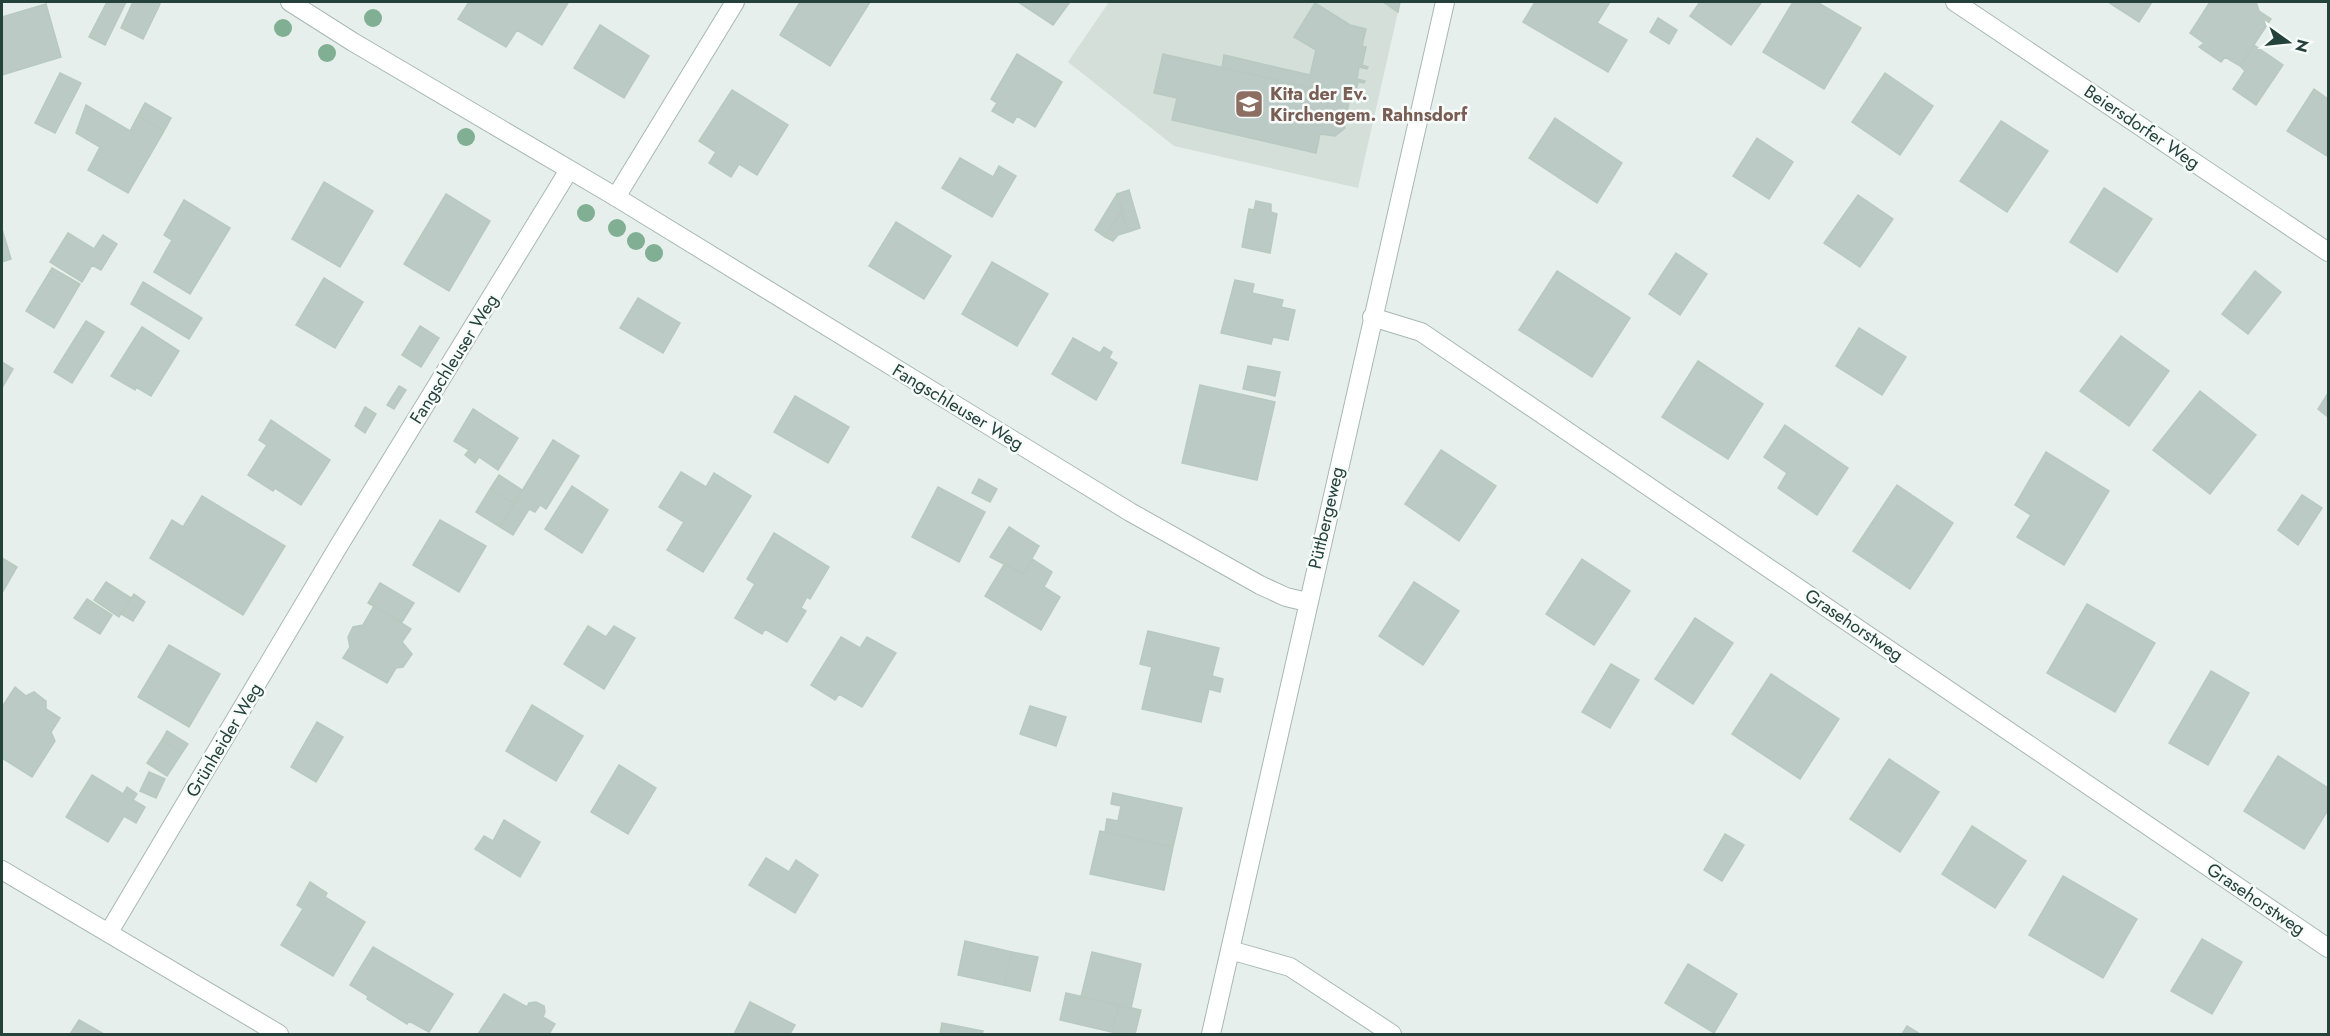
<svg xmlns="http://www.w3.org/2000/svg" width="2330" height="1036" viewBox="0 0 2330 1036" font-family="Jost,sans-serif">
<rect width="100%" height="100%" fill="#e6efeb"/>
<path fill="#d4dfda" d="M 1109,2 L 1383,2 L 1398,12 L 1358,188 L 1174,146 L 1068,62 Z"/>
<path fill="#bbcac4" stroke="#b8c9c2" stroke-width="1.5" d="M 107,2 L 126,2 L 105,45 L 89,37 Z
M 133,2 L 156,2 L 160,4 L 143,39 L 121,28 Z
M 469,2 L 565,2 L 568,3 L 542,45 L 517,30 L 506,47 L 458,19 Z
M 800,2 L 870,2 L 830,66 L 780,35 Z
M 1018,2 L 1070,2 L 1053,25 Z
M 1383,2 L 1400,2 L 1398,12 Z
M 1535,2 L 1610,2 L 1597,23 L 1627,40 L 1608,72 L 1523,22 Z
M 1700,2 L 1758,2 L 1761,3 L 1731,45 L 1690,16 Z
M 1793,2 L 1817,2 L 1861,28 L 1824,89 L 1763,52 Z
M 2108,2 L 2152,2 L 2139,22 Z
M 2210,2 L 2256,2 L 2259,11 L 2271,19 L 2240,66 L 2225,57 L 2221,62 L 2199,47 L 2204,43 L 2190,33 Z
M 1315,3 L 1350,25 L 1366,29 L 1362,46 L 1366,47 L 1362,65 L 1368,67 L 1367,69 L 1359,67 L 1357,79 L 1365,81 L 1364,83 L 1358,82 L 1354,100 L 1350,98 L 1345,120 L 1336,113 L 1326,111 L 1330,92 L 1222,68 L 1224,55 L 1310,75 L 1316,50 L 1294,37 Z
M 46,4 L 61,57 L 2,75 L 2,17 Z
M 1658,18 L 1677,30 L 1669,44 L 1650,32 Z
M 600,25 L 649,56 L 624,98 L 574,68 Z
M 2254,45 L 2283,65 L 2256,105 L 2233,89 L 2245,71 L 2240,66 Z
M 1017,54 L 1062,82 L 1035,127 L 1017,116 L 1013,123 L 992,111 L 997,103 L 991,99 Z
M 1163,54 L 1330,92 L 1326,111 L 1342,117 L 1345,128 L 1335,136 L 1320,134 L 1316,153 L 1172,120 L 1177,98 L 1154,93 Z
M 60,73 L 81,83 L 55,133 L 35,123 Z
M 1885,73 L 1933,106 L 1900,155 L 1852,122 Z
M 2314,89 L 2328,99 L 2327,156 L 2287,131 Z
M 732,90 L 788,125 L 757,175 L 739,164 L 731,177 L 709,163 L 716,152 L 699,141 Z
M 145,103 L 171,118 L 164,131 L 138,116 Z
M 86,105 L 130,131 L 138,116 L 164,131 L 128,193 L 88,170 L 100,147 L 76,133 Z
M 1555,118 L 1622,163 L 1597,203 L 1529,158 Z
M 2001,121 L 2048,151 L 2007,212 L 1960,181 Z
M 1757,138 L 1793,162 L 1769,199 L 1733,176 Z
M 960,158 L 993,177 L 999,166 L 1016,176 L 992,217 L 942,188 Z
M 324,182 L 373,211 L 340,267 L 292,239 Z
M 2104,188 L 2152,219 L 2117,272 L 2070,242 Z
M 1129,190 L 1140,228 L 1128,232 L 1117,194 Z
M 446,194 L 490,221 L 449,291 L 404,264 Z
M 1117,194 L 1122,210 L 1105,237 L 1095,230 Z
M 1858,195 L 1893,219 L 1860,267 L 1824,243 Z
M 184,200 L 230,228 L 190,294 L 154,272 L 172,240 L 164,235 Z
M 1256,201 L 1271,204 L 1271,212 L 1277,214 L 1270,253 L 1242,247 L 1249,209 L 1254,210 Z
M 1121,211 L 1128,232 L 1118,235 L 1113,241 L 1105,237 Z
M 896,222 L 951,256 L 924,299 L 869,266 Z
M 2,229 L 11,259 L 2,262 Z
M 68,233 L 94,249 L 103,235 L 117,244 L 101,270 L 92,265 L 82,282 L 50,262 Z
M 1676,253 L 1707,274 L 1680,315 L 1649,294 Z
M 992,262 L 1048,294 L 1017,346 L 962,314 Z
M 52,268 L 80,284 L 54,328 L 26,311 Z
M 1557,271 L 1630,318 L 1592,377 L 1519,330 Z
M 2255,271 L 2281,292 L 2248,334 L 2222,314 Z
M 324,278 L 363,302 L 335,348 L 296,325 Z
M 1235,280 L 1254,284 L 1252,293 L 1283,300 L 1281,307 L 1295,310 L 1288,340 L 1273,337 L 1271,344 L 1221,333 Z
M 143,282 L 202,318 L 189,339 L 131,304 Z
M 638,298 L 680,323 L 663,353 L 620,328 Z
M 86,321 L 104,332 L 72,383 L 54,372 Z
M 420,326 L 439,338 L 421,367 L 402,355 Z
M 142,327 L 179,351 L 151,396 L 136,387 L 135,390 L 111,376 Z
M 1859,328 L 1906,357 L 1882,395 L 1836,366 Z
M 2121,336 L 2169,371 L 2129,426 L 2080,391 Z
M 1073,338 L 1100,353 L 1104,347 L 1112,352 L 1109,358 L 1117,363 L 1096,400 L 1052,374 Z
M 1698,361 L 1763,404 L 1728,459 L 1662,417 Z
M 2,362 L 13,369 L 2,388 Z
M 1248,366 L 1280,372 L 1275,396 L 1243,389 Z
M 1200,385 L 1275,402 L 1257,480 L 1182,463 Z
M 399,386 L 406,390 L 394,409 L 387,405 Z
M 2200,391 L 2256,435 L 2210,494 L 2153,450 Z
M 2328,393 L 2328,417 L 2318,409 Z
M 795,396 L 849,427 L 828,463 L 774,432 Z
M 365,407 L 376,414 L 365,433 L 355,426 Z
M 473,409 L 518,438 L 498,470 L 479,457 L 475,463 L 465,455 L 469,450 L 454,441 Z
M 271,420 L 330,460 L 301,505 L 275,488 L 273,491 L 248,475 L 267,445 L 259,440 Z
M 1785,425 L 1848,468 L 1817,515 L 1778,488 L 1787,473 L 1764,457 Z
M 553,440 L 579,456 L 546,509 L 540,505 L 535,512 L 529,509 L 513,535 L 500,527 Z
M 1441,450 L 1496,486 L 1459,541 L 1405,504 Z
M 2046,452 L 2109,491 L 2064,565 L 2017,537 L 2031,515 L 2015,505 Z
M 681,472 L 706,487 L 714,473 L 751,496 L 703,572 L 667,550 L 684,522 L 659,507 Z
M 499,475 L 522,490 L 514,503 L 490,489 Z
M 979,479 L 997,489 L 990,502 L 972,493 Z
M 1897,485 L 1953,523 L 1910,589 L 1853,551 Z
M 572,486 L 608,510 L 582,553 L 545,529 Z
M 938,487 L 985,512 L 959,562 L 912,537 Z
M 490,489 L 514,503 L 500,527 L 476,512 Z
M 2302,495 L 2322,508 L 2298,545 L 2278,530 Z
M 202,496 L 285,546 L 243,615 L 150,558 L 172,520 L 183,527 Z
M 440,520 L 486,546 L 459,592 L 413,565 Z
M 1009,527 L 1039,546 L 1023,574 L 990,557 Z
M 774,533 L 829,567 L 810,599 L 807,597 L 801,608 L 806,611 L 787,642 L 765,629 L 762,634 L 735,618 L 755,584 L 747,579 Z
M 2,558 L 17,567 L 2,593 Z
M 1032,559 L 1052,572 L 1044,587 L 1060,597 L 1041,630 L 985,596 L 1005,563 L 1023,574 Z
M 1582,559 L 1630,591 L 1594,645 L 1546,614 Z
M 106,582 L 131,598 L 119,617 L 94,600 Z
M 1414,582 L 1459,611 L 1423,665 L 1379,636 Z
M 380,583 L 414,603 L 402,622 L 368,603 Z
M 134,594 L 145,602 L 133,621 L 121,614 Z
M 87,599 L 112,615 L 100,634 L 74,618 Z
M 2087,604 L 2155,643 L 2115,712 L 2047,673 Z
M 374,606 L 411,629 L 402,642 L 412,654 L 403,667 L 396,668 L 387,683 L 343,658 L 350,647 L 348,637 L 353,627 L 363,625 Z
M 1695,618 L 1733,643 L 1693,704 L 1655,679 Z
M 588,626 L 606,637 L 614,626 L 635,638 L 604,689 L 564,664 Z
M 1148,631 L 1219,648 L 1212,676 L 1223,679 L 1220,692 L 1209,689 L 1201,722 L 1142,709 L 1152,667 L 1140,664 Z
M 841,637 L 860,648 L 867,637 L 896,653 L 862,707 L 839,694 L 835,700 L 811,685 Z
M 169,645 L 220,674 L 189,727 L 138,697 Z
M 1611,664 L 1639,680 L 1610,728 L 1582,712 Z
M 2211,671 L 2249,693 L 2208,765 L 2169,743 Z
M 1771,674 L 1839,719 L 1800,779 L 1732,734 Z
M 15,687 L 26,696 L 34,692 L 46,701 L 46,709 L 60,718 L 51,732 L 55,741 L 32,777 L 2,758 L 2,707 Z
M 532,705 L 583,736 L 556,781 L 506,751 Z
M 1030,706 L 1066,717 L 1056,746 L 1020,734 Z
M 317,722 L 343,737 L 316,782 L 291,767 Z
M 167,731 L 188,744 L 182,753 L 162,740 Z
M 162,740 L 182,753 L 167,776 L 147,763 Z
M 2278,756 L 2328,788 L 2328,810 L 2304,849 L 2244,811 Z
M 1889,759 L 1939,792 L 1900,852 L 1850,819 Z
M 619,765 L 656,788 L 628,834 L 591,812 Z
M 149,772 L 165,779 L 156,798 L 140,791 Z
M 92,775 L 123,794 L 127,787 L 137,794 L 133,800 L 145,807 L 136,823 L 124,816 L 108,842 L 66,817 Z
M 1113,793 L 1182,808 L 1173,847 L 1105,832 L 1107,819 L 1118,821 L 1121,806 L 1111,804 Z
M 504,820 L 540,842 L 520,877 L 475,849 L 484,836 L 493,841 Z
M 1972,826 L 2026,861 L 1995,908 L 1942,874 Z
M 1100,831 L 1173,847 L 1164,890 L 1090,874 Z
M 1725,834 L 1744,845 L 1722,881 L 1704,870 Z
M 766,858 L 789,872 L 796,860 L 818,875 L 795,913 L 749,885 Z
M 2063,876 L 2137,919 L 2103,978 L 2029,935 Z
M 310,882 L 327,893 L 325,897 L 365,922 L 333,976 L 281,945 L 303,909 L 297,905 Z
M 2202,939 L 2242,962 L 2212,1014 L 2171,991 Z
M 965,941 L 1012,952 L 1004,985 L 958,975 Z
M 373,947 L 453,994 L 429,1032 L 409,1021 L 407,1024 L 367,999 L 368,996 L 350,985 Z
M 1012,952 L 1038,957 L 1030,991 L 1004,985 Z
M 1092,952 L 1141,964 L 1131,1008 L 1081,997 Z
M 1688,964 L 1737,994 L 1714,1033 L 1665,1003 Z
M 1066,993 L 1119,1005 L 1112,1032 L 1060,1020 Z
M 504,994 L 527,1007 L 529,1003 L 536,1002 L 544,1006 L 545,1012 L 543,1017 L 555,1024 L 549,1034 L 478,1034 Z
M 750,1002 L 795,1025 L 790,1034 L 734,1034 Z
M 1119,1005 L 1141,1010 L 1135,1034 L 1112,1032 Z
M 79,1020 L 104,1034 L 70,1034 Z
M 942,1023 L 983,1031 L 982,1034 L 940,1034 Z
M 1907,1026 L 1920,1034 L 1902,1034 Z"/>
<g fill="none" stroke-linecap="round" stroke-linejoin="round">
<g stroke="#a8b8b2" stroke-width="20">
<path id="service" d="M 616,197 L 735,2
M 109,932 L 338,547 L 569,170"/>
</g>
<g stroke="#a8b8b2" stroke-width="20">
<path id="minor" d="M 290,2 L 353,42 L 616,197 L 1130,512 L 1260,585 L 1286,597 L 1307,602
M 1955,2 L 2328,252
M 1372,317 L 1421,332 L 2328,948
M 2,870 L 279,1034
M 1230,950 L 1290,967 L 1392,1034
M 1211,1034 L 1445,2"/>
</g>
<use href="#service" stroke="#fff" stroke-width="18"/>
<use href="#minor" stroke="#fff" stroke-width="18"/>
</g>
<g fill="#80af93">
<circle cx="373" cy="18" r="9"/>
<circle cx="283" cy="28" r="9"/>
<circle cx="327" cy="53" r="9"/>
<circle cx="466" cy="137" r="9"/>
<circle cx="586" cy="213" r="9"/>
<circle cx="617" cy="228" r="9"/>
<circle cx="636" cy="241" r="9"/>
<circle cx="654" cy="253" r="9"/>
</g>
<defs>
<g id="school-square" transform="scale(1.5)"><rect x="-9" y="-9" width="18" height="18" rx="4" fill="#8d6e63" stroke="#f7fbf9"/><path d="M0-5L7-2L0 1L-7-2ZM-4 1L0 2.5L4 1V4Q0 6-4 4Z" fill="#fff"/></g>
</defs>
<g fill-rule="evenodd">
<use href="#school-square" x="1249" y="104"/>
</g>
<g text-anchor="middle" stroke-width="5" stroke-linejoin="round" paint-order="stroke">
<g font-size="18" font-weight="bold" fill="#785e54" stroke="#f7fbf9" text-anchor="start">
<text x="1270" y="100">Kita der Ev.<tspan x="1270" dy="21">Kirchengem. Rahnsdorf</tspan></text>
</g>
<g font-size="18" fill="#24423a" stroke="#f7fbf9">
<text transform="translate(2142 127) rotate(34)" y="6">Beiersdorfer Weg</text>
<text transform="translate(454 359) rotate(-58)" y="6">Fangschleuser Weg</text>
<text transform="translate(958 407) rotate(31)" y="6">Fangschleuser Weg</text>
<text transform="translate(1326 518) rotate(-77)" y="6">Püttbergeweg</text>
<text transform="translate(1854 625) rotate(34)" y="6">Grasehorstweg</text>
<text transform="translate(224 740) rotate(-59)" y="6">Grünheider Weg</text>
<text transform="translate(2256 899) rotate(34)" y="6">Grasehorstweg</text>
</g>
</g>
<rect width="2330" height="1036" fill="none" stroke="#24423a" stroke-width="6"/>
<g transform="translate(2288 42) rotate(105)" stroke="#f7fbf9" stroke-width="4.5" paint-order="stroke">
<path d="M0-4.5L10 22L0 15L-10 22Z" fill="#24423a"/>
<text y="-9" font-size="16" font-weight="bold" text-anchor="middle" fill="#24423a">N</text>
</g>
</svg>
